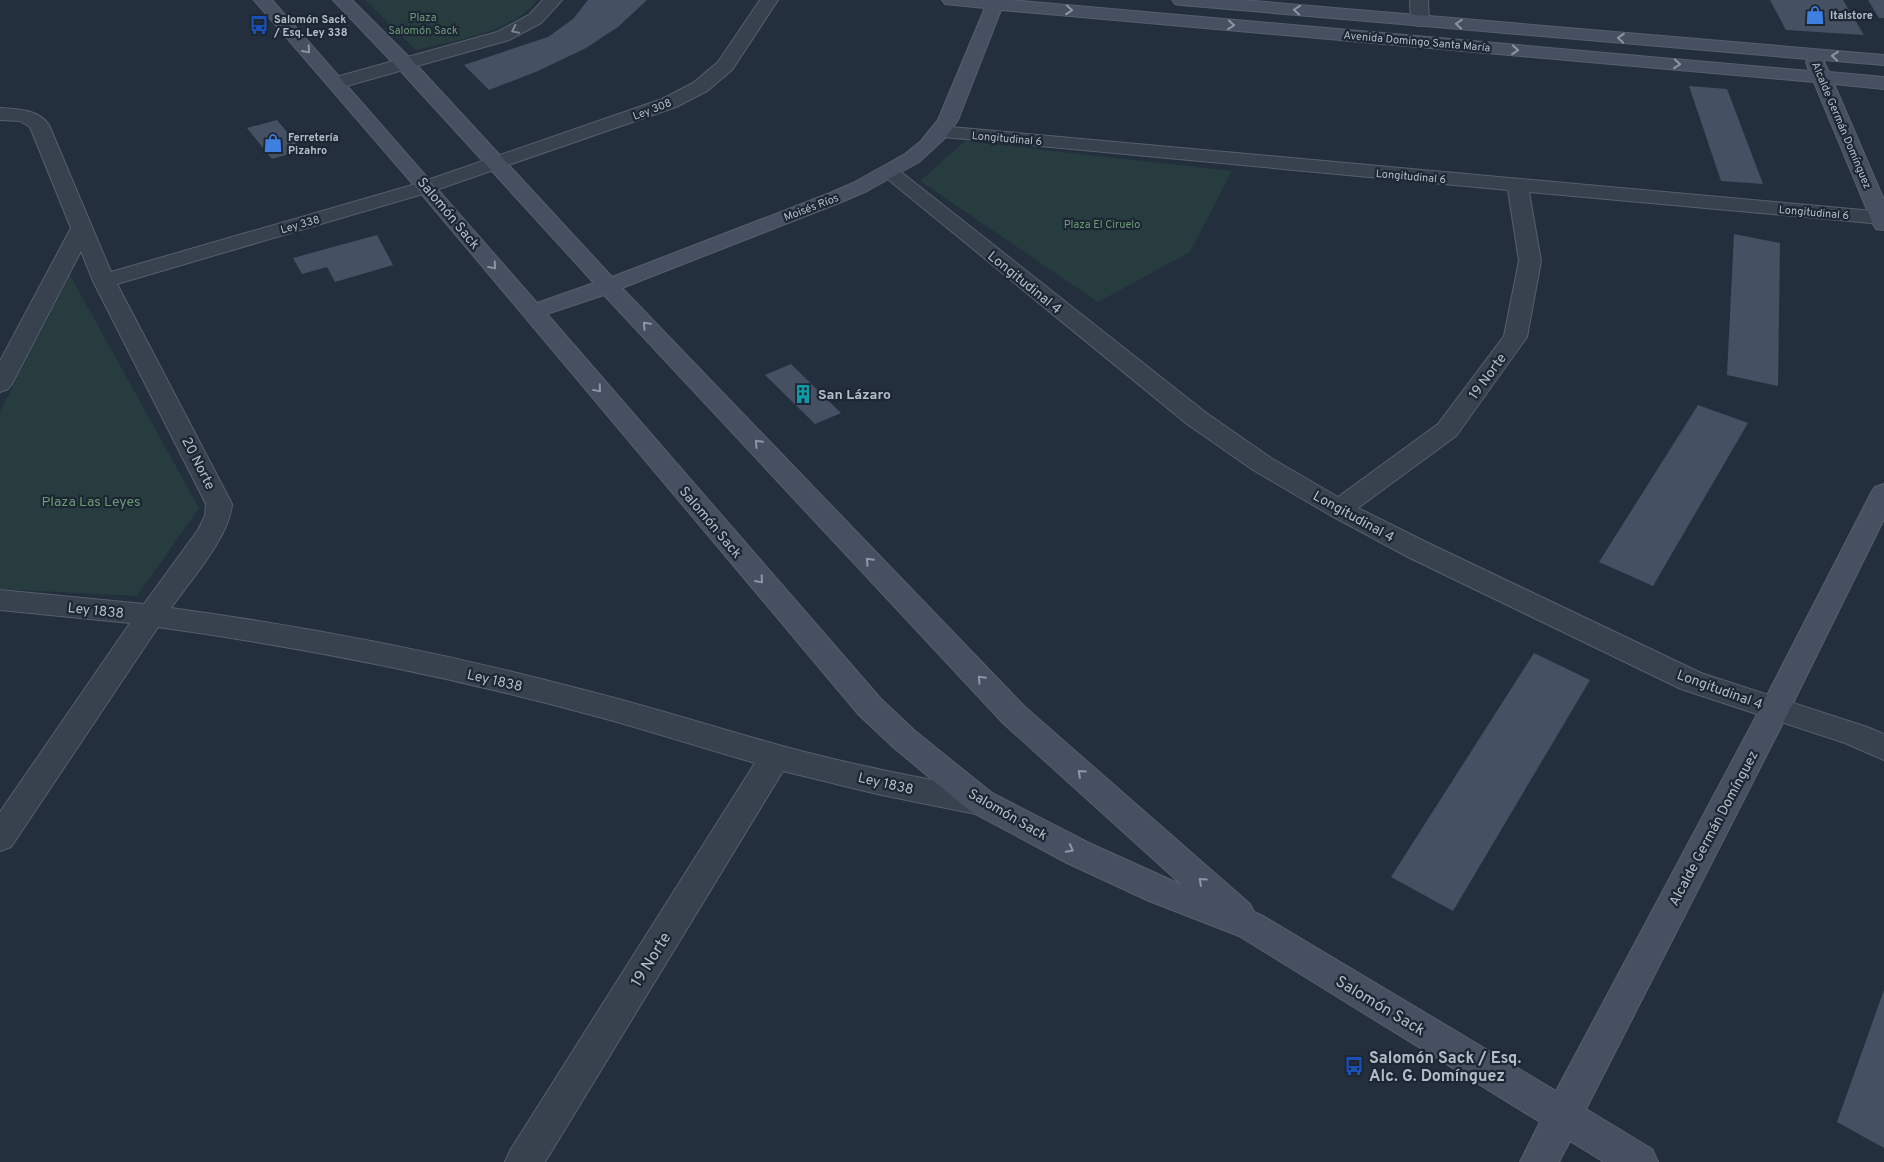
<svg xmlns="http://www.w3.org/2000/svg" width="1884" height="1162" viewBox="0 0 1884 1162" font-family="Overpass,sans-serif">
<rect width="100%" height="100%" fill="#242f3e"/>
<path fill="#263c3f" d="M 365,0 L 537,0 C 512,33 455,40 416,50 Z
M 965,141 L 1232,171 L 1190,252 L 1098,302 L 920,181 Z
M 70,275 L 199,508 L 137,596 L 0,589 L 0,411 Z"/>
<path fill="#455162" d="M 588,0 L 647,0 L 618,27 L 586,48 L 538,71 L 489,90 L 464,65 L 548,37 L 573,19 Z
M 1770,0 L 1843,0 L 1864,35 L 1786,30 Z
M 1868,0 L 1884,0 L 1884,18 L 1879,18 Z
M 1689,86 L 1727,89 L 1763,184 L 1721,181 Z
M 277,120 L 302,150 L 272,159 L 247,128 Z
M 1734,234 L 1780,243 L 1778,386 L 1727,375 Z
M 377,235 L 393,265 L 335,282 L 327,267 L 302,274 L 293,258 Z
M 791,364 L 841,413 L 815,424 L 765,375 Z
M 1698,405 L 1748,423 L 1653,586 L 1599,562 Z
M 1534,653 L 1590,680 L 1453,911 L 1391,877 Z
M 1884,990 L 1884,1148 L 1837,1122 Z"/>
<g fill="none" stroke-linecap="round" stroke-linejoin="round">
<g stroke="#565f6c" stroke-width="2">
<path id="street" d="M 543,0 L 562,0 L 541,23 L 509,40 L 336,89 L 329,87 L 327,83 L 329,79 L 497,32 L 529,15 Z
M 760,0 L 778,0 L 732,70 L 707,91 L 676,107 L 433,191 L 117,284 L 232,504 C 230,536 190,581 171,608 C 310,627 449,654 584,690 C 656,708 726,731 797,750 C 858,766 919,778 981,789 L 992,793 L 997,802 L 992,811 L 981,815 L 877,794 L 783,771 L 545,1162 L 505,1162 L 511,1149 L 755,763 C 698,747 642,728 584,713 C 444,675 301,647 158,627 L 11,847 L 0,851 L 0,812 L 130,623 L 0,610 L 0,590 L 144,604 L 198,530 L 205,516 L 206,504 L 93,281 L 81,251 L 12,384 L 8,389 L 0,392 L 0,361 L 71,228 L 30,127 L 20,121 L 0,120 L 0,108 C 17,109 38,109 49,125 L 111,272 L 419,183 L 662,99 L 693,83 L 718,62 Z
M 1410,0 L 1428,0 L 1429,21 L 1426,25 L 1420,26 L 1414,25 L 1411,21 Z
M 940,126 L 1884,212 L 1884,224 L 1882,224 L 1529,192 L 1541,261 L 1527,337 L 1456,436 L 1358,508 L 1428,543 L 1701,673 L 1867,727 L 1884,734 L 1884,760 L 1845,743 L 1681,689 L 1408,557 L 1330,515 L 1253,470 L 1187,424 L 879,172 L 882,168 L 889,166 L 896,168 L 1205,412 L 1271,458 L 1338,497 L 1438,424 L 1504,336 L 1519,261 L 1508,190 L 933,136 L 930,132 L 933,128 Z"/>
</g>
<g stroke="#565f6c" stroke-width="2">
<path id="secondary" d="M 254,0 L 272,0 L 537,303 L 594,283 L 398,68 L 333,0 L 352,0 L 412,60 L 612,277 L 830,193 L 853,183 L 905,154 L 921,141 L 938,120 L 985,8 L 945,4 L 942,0 L 1010,0 L 1809,71 L 1806,62 L 1808,59 L 1181,5 L 1175,4 L 1172,0 L 1242,0 L 1884,55 L 1884,65 L 1823,60 L 1829,72 L 1884,77 L 1884,89 L 1834,84 L 1884,200 L 1884,230 L 1876,229 L 1873,224 L 1814,82 L 1001,10 L 958,120 L 947,136 L 919,162 L 867,191 L 844,201 L 622,288 L 1025,707 L 1250,904 L 1254,912 L 1263,916 L 1556,1091 L 1760,709 L 1871,493 L 1875,487 L 1884,484 L 1884,519 L 1790,709 L 1586,1109 L 1652,1149 L 1658,1162 L 1604,1162 L 1570,1141 L 1559,1162 L 1520,1162 L 1540,1122 L 1239,936 L 1149,901 L 1067,863 L 970,811 L 893,747 L 859,715 L 419,191 ZM 604,295 L 1003,723 L 1182,885 L 1089,843 L 992,793 L 915,731 L 881,699 L 547,314 Z"/>
</g>
<use href="#street" fill="#38414e" fill-rule="evenodd"/>
<use href="#secondary" fill="#465061" fill-rule="evenodd"/>
</g>
<defs><path id="oneway-chevron" d="M-2-3.5L2.5 0L-2 3.5" fill="none" stroke-width="1.6" stroke-linecap="round" stroke-linejoin="round" transform="scale(1.25)"/></defs>
<g stroke="#8e96a5">
<use href="#oneway-chevron" transform="translate(1069 10) rotate(5)"/>
<use href="#oneway-chevron" transform="translate(1297 10) rotate(-175)"/>
<use href="#oneway-chevron" transform="translate(1459 24) rotate(-175)"/>
<use href="#oneway-chevron" transform="translate(1231 25) rotate(5)"/>
<use href="#oneway-chevron" transform="translate(1621 38) rotate(-175)"/>
<use href="#oneway-chevron" transform="translate(307 50) rotate(49)"/>
<use href="#oneway-chevron" transform="translate(1515 50) rotate(5)"/>
<use href="#oneway-chevron" transform="translate(1835 56) rotate(-175)"/>
<use href="#oneway-chevron" transform="translate(1677 64) rotate(5)"/>
<use href="#oneway-chevron" transform="translate(493 266) rotate(50)"/>
<use href="#oneway-chevron" transform="translate(646 325) rotate(-133)"/>
<use href="#oneway-chevron" transform="translate(598 389) rotate(50)"/>
<use href="#oneway-chevron" transform="translate(758 443) rotate(-133)"/>
<use href="#oneway-chevron" transform="translate(869 561) rotate(-133)"/>
<use href="#oneway-chevron" transform="translate(760 580) rotate(49)"/>
<use href="#oneway-chevron" transform="translate(981 679) rotate(-133)"/>
<use href="#oneway-chevron" transform="translate(1081 773) rotate(-138)"/>
<use href="#oneway-chevron" transform="translate(1070 849) rotate(27)"/>
<use href="#oneway-chevron" transform="translate(1202 881) rotate(-138)"/>
</g>
<use stroke="#7c8592" href="#oneway-chevron" transform="translate(515 30) rotate(154)"/>
<defs>
<g id="shop-bare" transform="scale(1.5)"><path d="M-5-2.5h2.3a2.7 3.5 0 0 1 5.4 0H5L5.5 6h-11ZM-1.5-2.5h3a1.5 2.3 0 0 0-3 0Z" fill="#3f7fe0" stroke="#1d2633" stroke-width="2.5" paint-order="stroke"/></g>
<g id="bus-bare" transform="scale(1.5)"><path d="M-5-6H5V4H4V6H2V4H-2V6H-4V4H-5ZM-3.5-4V0h7V-4ZM-3.5 1.2v1.5H-2V1.2ZM2 1.2v1.5H3.5V1.2Z" fill="#1a4fb4" stroke="#1d2633" stroke-width="2.5" paint-order="stroke"/></g>
<g id="building-bare" transform="scale(1.5)"><path d="M-4-6H4V6H1V3H-1V6H-4ZM-2.5-4.3h1.7v1.8h-1.7ZM.8-4.3h1.7v1.8H.8ZM-2.5-1h1.7V.8h-1.7ZM.8-1h1.7V.8H.8Z" fill="#0f9aa8" stroke="#1d2633" stroke-width="2.5" paint-order="stroke"/></g>
</defs>
<g fill-rule="evenodd">
<use href="#shop-bare" x="1815" y="15"/>
<use href="#bus-bare" x="259" y="25"/>
<use href="#shop-bare" x="273" y="143"/>
<use href="#building-bare" x="803" y="394"/>
<use href="#bus-bare" x="1354" y="1066"/>
</g>
<g text-anchor="middle" stroke-width="4.5" stroke-linejoin="round" paint-order="stroke">
<g font-size="11" font-weight="bold" fill="#b4bcc9" stroke="#1d2633" text-anchor="start">
<text x="1830" y="19">Italstore</text>
<text x="274" y="23">Salomón Sack<tspan x="274" dy="13">/ Esq. Ley 338</tspan></text>
<text x="288" y="141">Ferretería<tspan x="288" dy="13">Pizahro</tspan></text>
</g>
<g font-size="11" fill="#6b9a76" stroke="#1d2633">
<text x="423" y="21">Plaza<tspan x="423" dy="13">Salomón Sack</tspan></text>
<text x="1102" y="228">Plaza El Ciruelo</text>
</g>
<g font-size="11" fill="#b4bcc9" stroke="#1d2633">
<text transform="translate(1417 41) rotate(5)" y="4">Avenida Domingo Santa María</text>
<text transform="translate(652 109) rotate(-21)" y="4">Ley 308</text>
<text transform="translate(1842 125) rotate(67)" y="4">Alcalde Germán Domínguez</text>
<text transform="translate(1007 138) rotate(5)" y="4">Longitudinal 6</text>
<text transform="translate(1411 176) rotate(5)" y="4">Longitudinal 6</text>
<text transform="translate(811 207) rotate(-21)" y="4">Moisés Ríos</text>
<text transform="translate(1814 212) rotate(5)" y="4">Longitudinal 6</text>
<text transform="translate(300 224) rotate(-16)" y="4">Ley 338</text>
</g>
<g font-size="14" fill="#b4bcc9" stroke="#1d2633">
<text transform="translate(449 213) rotate(50)" y="5">Salomón Sack</text>
<text transform="translate(1025 282) rotate(39)" y="5">Longitudinal 4</text>
<text transform="translate(1487 376) rotate(-54)" y="5">19 Norte</text>
<text transform="translate(199 463) rotate(63)" y="5">20 Norte</text>
<text transform="translate(1354 516) rotate(29)" y="5">Longitudinal 4</text>
<text transform="translate(711 522) rotate(50)" y="5">Salomón Sack</text>
<text transform="translate(96 610) rotate(6)" y="5">Ley 1838</text>
<text transform="translate(495 680) rotate(13)" y="5">Ley 1838</text>
<text transform="translate(1720 689) rotate(20)" y="5">Longitudinal 4</text>
<text transform="translate(886 783) rotate(13)" y="5">Ley 1838</text>
<text transform="translate(1008 814) rotate(30)" y="5">Salomón Sack</text>
<text transform="translate(1713 828) rotate(-62)" y="5">Alcalde Germán Domínguez</text>
</g>
<g font-size="14" font-weight="bold" fill="#b4bcc9" stroke="#1d2633" text-anchor="start">
<text x="818" y="399">San Lázaro</text>
</g>
<g font-size="14" fill="#6b9a76" stroke="#1d2633">
<text x="91" y="506">Plaza Las Leyes</text>
</g>
<g font-size="16" fill="#b4bcc9" stroke="#1d2633">
<text transform="translate(650 959) rotate(-58)" y="6">19 Norte</text>
<text transform="translate(1381 1005) rotate(31)" y="6">Salomón Sack</text>
</g>
<g font-size="16" font-weight="bold" fill="#b4bcc9" stroke="#1d2633" text-anchor="start">
<text x="1369" y="1063">Salomón Sack / Esq.<tspan x="1369" dy="18">Alc. G. Domínguez</tspan></text>
</g>
</g>
</svg>
